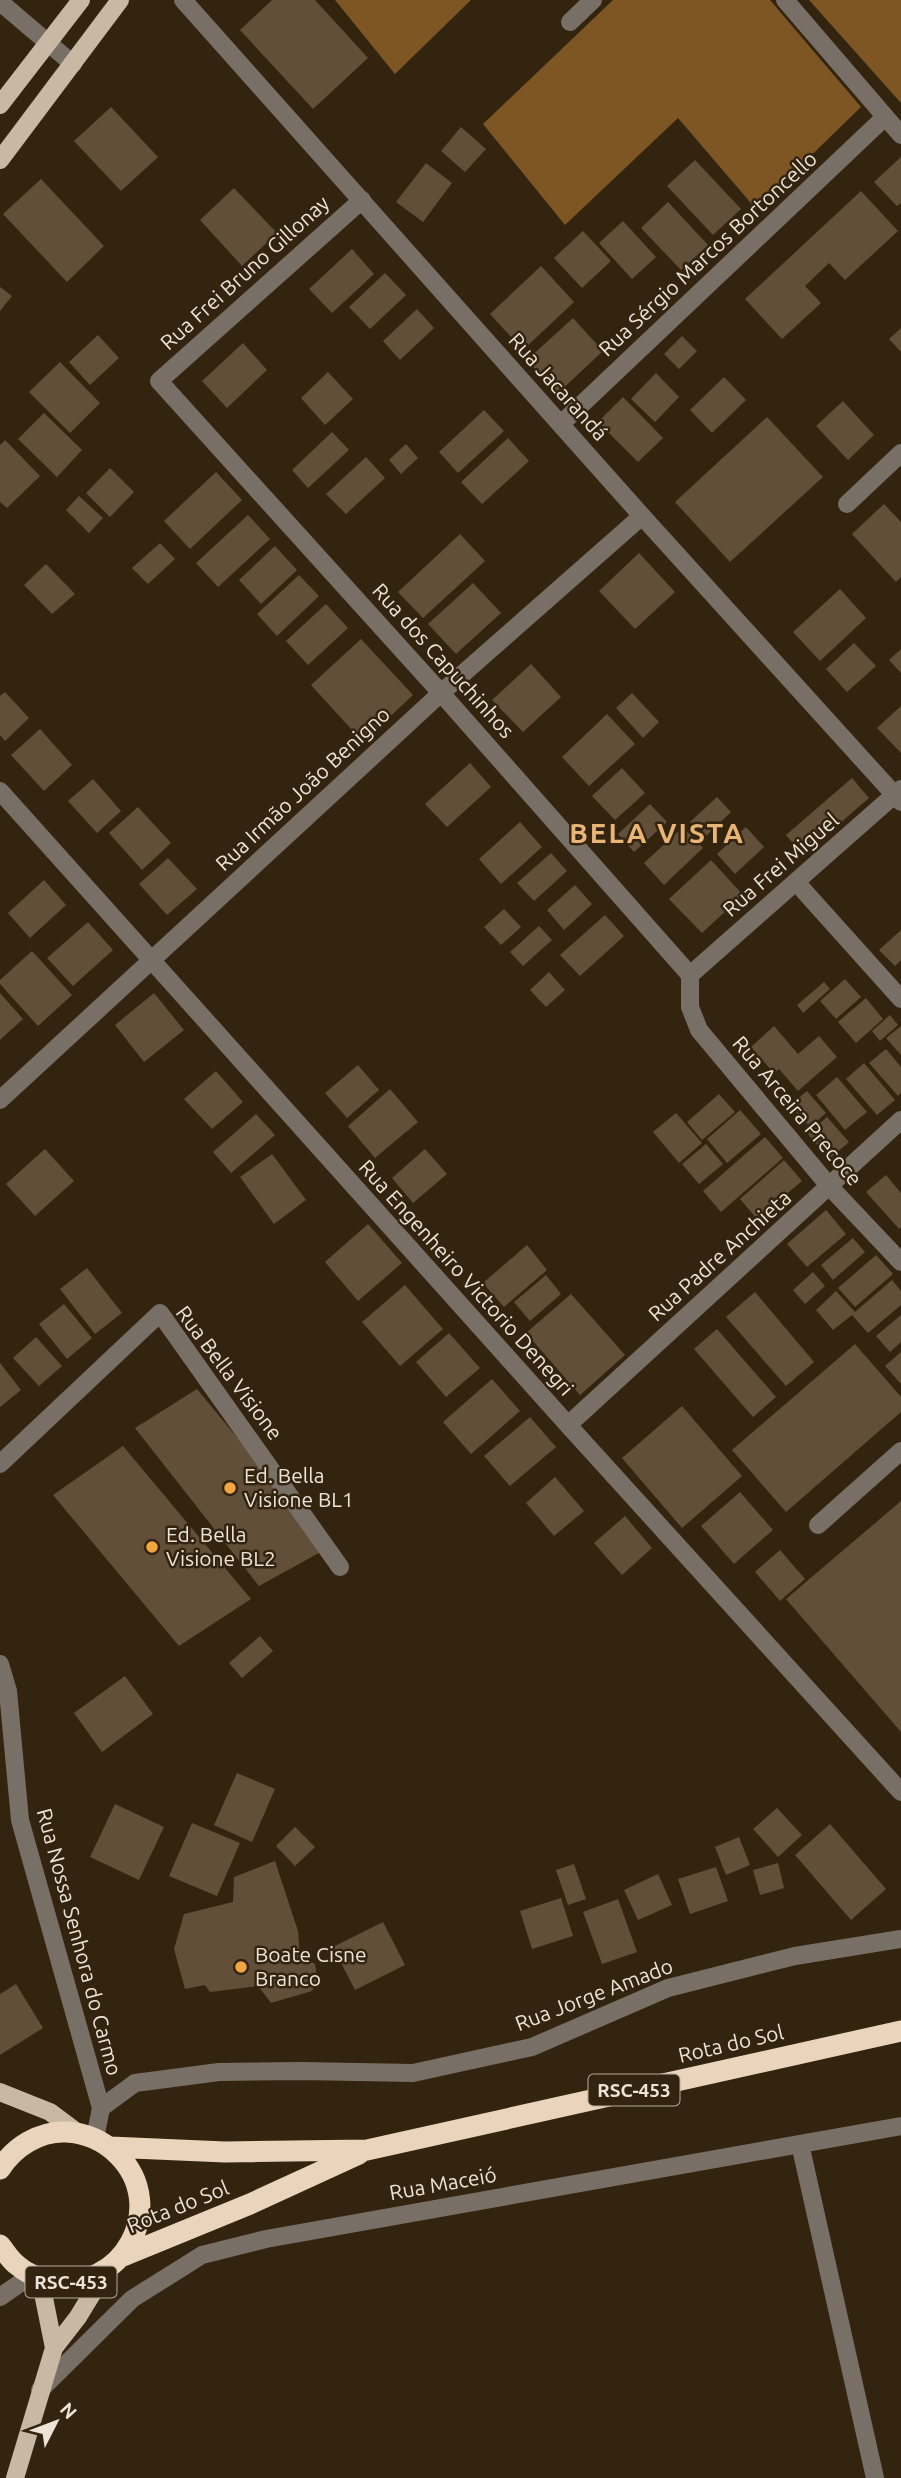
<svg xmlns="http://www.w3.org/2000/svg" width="901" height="2478" viewBox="0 0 901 2478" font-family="Ubuntu,sans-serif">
<rect width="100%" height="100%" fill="#332410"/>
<path fill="#7d5623" d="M 335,0 L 471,0 L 395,74 Z
M 613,0 L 770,0 L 861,107 L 756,209 L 678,118 L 565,225 L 483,124 Z
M 809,0 L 901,0 L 901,103 Z"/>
<path fill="#614f3a" d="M 272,0 L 315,0 L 368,58 L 313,109 L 240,30 Z
M 111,107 L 158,157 L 121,191 L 74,141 Z
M 461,127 L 486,149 L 465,172 L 441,151 Z
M 901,157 L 901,203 L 897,206 L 874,182 Z
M 695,160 L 741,209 L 713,235 L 667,186 Z
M 426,163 L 452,183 L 423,222 L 396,202 Z
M 41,179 L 104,246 L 67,282 L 3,214 Z
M 234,188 L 277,233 L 242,266 L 200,220 Z
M 861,191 L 898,231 L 845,280 L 829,263 L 805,286 L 821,303 L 782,339 L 745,299 Z
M 668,202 L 708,245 L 681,270 L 641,228 Z
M 623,221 L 656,257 L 632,279 L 599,243 Z
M 583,231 L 611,261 L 582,288 L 554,258 Z
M 352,249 L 374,274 L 332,313 L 309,289 Z
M 541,266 L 574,302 L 523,350 L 490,314 Z
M 385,273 L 406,295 L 370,329 L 349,307 Z
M 0,287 L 12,296 L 0,311 Z
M 417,309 L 434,328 L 400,360 L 383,341 Z
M 573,318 L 603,351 L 558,393 L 527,360 Z
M 901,328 L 901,352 L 889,339 Z
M 98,335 L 119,358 L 90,385 L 69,362 Z
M 682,336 L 697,351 L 679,369 L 664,354 Z
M 243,343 L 267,370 L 227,408 L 202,381 Z
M 60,362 L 100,403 L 70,433 L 29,392 Z
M 328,372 L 353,399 L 325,425 L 301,398 Z
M 656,373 L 679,397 L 655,422 L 631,399 Z
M 724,377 L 746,400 L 712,433 L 690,410 Z
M 623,397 L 663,438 L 638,462 L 598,422 Z
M 843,401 L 874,435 L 848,460 L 816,426 Z
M 484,410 L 504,431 L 458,473 L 439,452 Z
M 44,413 L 82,450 L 57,477 L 18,439 Z
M 767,417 L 823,477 L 730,562 L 675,502 Z
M 332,432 L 349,450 L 308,488 L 292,470 Z
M 508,438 L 529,461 L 482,504 L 461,482 Z
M 5,440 L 40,476 L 7,508 L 0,502 L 0,445 Z
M 406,444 L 418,458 L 401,474 L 389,460 Z
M 366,457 L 385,478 L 346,514 L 326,494 Z
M 110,468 L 134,492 L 110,517 L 86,493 Z
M 216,472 L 242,500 L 190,549 L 164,521 Z
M 79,496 L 103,518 L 89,533 L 66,510 Z
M 884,504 L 901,522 L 901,577 L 896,582 L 852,534 Z
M 248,515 L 270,539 L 218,587 L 196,563 Z
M 460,534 L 485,561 L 423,618 L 398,592 Z
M 160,543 L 175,559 L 148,584 L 132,568 Z
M 275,546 L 297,570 L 261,604 L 239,580 Z
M 639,553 L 675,592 L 635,629 L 599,591 Z
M 46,564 L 75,594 L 52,614 L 24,585 Z
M 299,575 L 319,596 L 277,636 L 257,614 Z
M 473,583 L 501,613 L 456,654 L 428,624 Z
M 840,589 L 866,618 L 820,661 L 793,632 Z
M 326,604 L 348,628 L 308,665 L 286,641 Z
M 361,639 L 413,695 L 363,742 L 311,685 Z
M 854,643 L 876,666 L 847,692 L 826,669 Z
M 901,649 L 901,673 L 889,660 Z
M 531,664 L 561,697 L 523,732 L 492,700 Z
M 5,692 L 29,718 L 5,741 L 0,735 L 0,696 Z
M 632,693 L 659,722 L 643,738 L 616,708 Z
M 901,706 L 901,753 L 877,728 Z
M 607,714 L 635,744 L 589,786 L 562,757 Z
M 40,729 L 72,765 L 44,791 L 11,755 Z
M 470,763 L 491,787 L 447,827 L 425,804 Z
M 622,768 L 645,793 L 615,820 L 592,796 Z
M 852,778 L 869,798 L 803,855 L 786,835 Z
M 93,779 L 121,811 L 97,833 L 68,801 Z
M 717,797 L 731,812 L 705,837 L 690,822 Z
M 650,804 L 667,822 L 634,852 L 618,834 Z
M 138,807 L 171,843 L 142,870 L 109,833 Z
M 520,822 L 542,847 L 501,884 L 479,859 Z
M 683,827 L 703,848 L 664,885 L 644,863 Z
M 746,827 L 764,847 L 735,874 L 717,854 Z
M 551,853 L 567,871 L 534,901 L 517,883 Z
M 168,858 L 197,889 L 167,915 L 139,884 Z
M 711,860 L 743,895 L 702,933 L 669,899 Z
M 44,880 L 66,905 L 30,938 L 8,913 Z
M 575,885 L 592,904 L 564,930 L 547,910 Z
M 504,909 L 521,927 L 501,945 L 484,927 Z
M 605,915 L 624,936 L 580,976 L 560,955 Z
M 88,922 L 113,950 L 73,986 L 47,958 Z
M 539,926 L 552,940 L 523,966 L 510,952 Z
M 901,930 L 901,960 L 895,966 L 879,950 Z
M 32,951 L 72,995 L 38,1026 L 0,984 L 0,980 Z
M 549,972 L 565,990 L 546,1007 L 530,990 Z
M 845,979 L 861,997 L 836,1019 L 820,1001 Z
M 824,982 L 830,989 L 803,1013 L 797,1005 Z
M 0,993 L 23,1019 L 0,1040 Z
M 154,993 L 184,1030 L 144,1062 L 115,1025 Z
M 866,998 L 883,1019 L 856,1043 L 838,1022 Z
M 890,1015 L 898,1025 L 880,1041 L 872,1031 Z
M 774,1026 L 798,1054 L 819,1036 L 837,1057 L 798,1091 L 779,1069 L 774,1073 L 751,1047 Z
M 901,1026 L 901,1055 L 886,1038 Z
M 886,1049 L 901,1067 L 901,1093 L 898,1096 L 869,1063 Z
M 864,1063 L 895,1100 L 877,1115 L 846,1079 Z
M 358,1065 L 379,1090 L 347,1118 L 325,1093 Z
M 216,1071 L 243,1102 L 212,1129 L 184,1099 Z
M 837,1077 L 867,1112 L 845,1130 L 816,1095 Z
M 390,1089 L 418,1122 L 375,1158 L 348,1126 Z
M 807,1091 L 826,1113 L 810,1127 L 790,1105 Z
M 719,1094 L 735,1112 L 702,1140 L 687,1122 Z
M 740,1110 L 761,1134 L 727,1163 L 707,1139 Z
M 676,1113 L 702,1143 L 679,1163 L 653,1132 Z
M 256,1114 L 275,1135 L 231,1173 L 213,1152 Z
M 827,1117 L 849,1142 L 829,1159 L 808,1134 Z
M 765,1137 L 783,1158 L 721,1212 L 703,1191 Z
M 706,1144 L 723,1164 L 699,1184 L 682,1164 Z
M 45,1149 L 74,1181 L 35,1216 L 6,1184 Z
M 425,1149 L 447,1174 L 413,1203 L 392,1178 Z
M 272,1154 L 306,1200 L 274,1224 L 240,1177 Z
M 784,1160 L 802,1181 L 757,1219 L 740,1199 Z
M 886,1175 L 901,1193 L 901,1227 L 899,1229 L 866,1192 Z
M 826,1210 L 846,1234 L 807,1267 L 787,1244 Z
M 368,1224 L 402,1263 L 358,1301 L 325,1262 Z
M 853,1238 L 865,1252 L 833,1280 L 821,1265 Z
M 527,1245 L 547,1270 L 504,1307 L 483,1283 Z
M 876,1255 L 893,1274 L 855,1307 L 838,1288 Z
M 87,1268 L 122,1313 L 95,1334 L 60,1289 Z
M 813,1272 L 825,1286 L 805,1304 L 793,1290 Z
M 546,1275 L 561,1294 L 530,1321 L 514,1302 Z
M 892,1280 L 901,1291 L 901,1305 L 868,1333 L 852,1315 L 833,1330 L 816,1310 L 836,1291 L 855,1312 Z
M 405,1285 L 443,1329 L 400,1366 L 362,1322 Z
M 755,1292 L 814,1362 L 786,1386 L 726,1317 Z
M 571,1294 L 625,1355 L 580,1395 L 526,1333 Z
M 64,1304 L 92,1338 L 67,1359 L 39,1324 Z
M 901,1315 L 901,1342 L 890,1352 L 876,1336 Z
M 717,1329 L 776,1397 L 753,1417 L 694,1349 Z
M 449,1333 L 480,1368 L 446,1397 L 416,1362 Z
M 36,1337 L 62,1366 L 39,1386 L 13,1358 Z
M 855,1344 L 901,1397 L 901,1412 L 786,1512 L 732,1450 Z
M 901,1352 L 901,1384 L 885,1366 Z
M 0,1363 L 21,1390 L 0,1407 Z
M 492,1379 L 520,1411 L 471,1454 L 443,1422 Z
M 197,1389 L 328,1548 L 259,1586 L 135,1428 Z
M 682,1406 L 742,1476 L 682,1528 L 622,1458 Z
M 530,1417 L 556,1447 L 510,1486 L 484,1456 Z
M 123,1446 L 251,1599 L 179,1646 L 53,1495 Z
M 555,1477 L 584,1511 L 554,1536 L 526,1503 Z
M 740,1492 L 773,1530 L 734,1564 L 701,1526 Z
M 901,1501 L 901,1732 L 786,1599 Z
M 625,1516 L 652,1548 L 622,1575 L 594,1543 Z
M 780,1550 L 805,1579 L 780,1601 L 755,1572 Z
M 260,1636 L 273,1651 L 242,1678 L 229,1663 Z
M 125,1676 L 153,1714 L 102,1752 L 74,1713 Z
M 237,1773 L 275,1789 L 252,1842 L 214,1825 Z
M 115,1804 L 164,1827 L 139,1880 L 90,1857 Z
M 777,1808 L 802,1835 L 778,1857 L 753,1829 Z
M 192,1823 L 240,1843 L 217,1896 L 169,1876 Z
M 830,1824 L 886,1889 L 851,1920 L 795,1855 Z
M 295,1827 L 315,1847 L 295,1866 L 276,1846 Z
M 739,1837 L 750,1865 L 726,1875 L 715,1847 Z
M 275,1861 L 298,1931 L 300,1956 L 315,1964 L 318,1982 L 312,1991 L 271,2003 L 258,1986 L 210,1992 L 205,1985 L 185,1989 L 174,1949 L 184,1914 L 233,1902 L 234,1877 Z
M 778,1863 L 784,1888 L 760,1895 L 753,1870 Z
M 574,1864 L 586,1899 L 568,1905 L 556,1870 Z
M 716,1867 L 728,1901 L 690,1914 L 678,1879 Z
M 658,1874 L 672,1905 L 638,1920 L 624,1890 Z
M 561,1898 L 573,1936 L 532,1949 L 520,1911 Z
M 618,1899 L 637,1952 L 602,1964 L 583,1912 Z
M 383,1922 L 405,1965 L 355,1990 L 333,1947 Z
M 16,1984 L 43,2028 L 0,2055 L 0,1994 Z"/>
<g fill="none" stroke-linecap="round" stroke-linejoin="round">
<path stroke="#786f66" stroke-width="18" d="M 183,0 L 642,516 L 901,802
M 785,0 L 901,135
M 0,2 L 73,64
M 570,22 L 593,0
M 362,200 L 159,381 L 441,693 L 690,975
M 561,424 L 885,117
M 847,504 L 901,453
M 0,791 L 568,1425 L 901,1792
M 796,882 L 901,999
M 690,975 L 690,1007 L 699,1030 L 830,1187 L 901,1262
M 690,975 L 901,789
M 0,1100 L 441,693 L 642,516
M 568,1425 L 901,1120
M 0,1464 L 160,1313 L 340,1567
M 818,1525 L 901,1451
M 0,1664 L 8,1691 L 20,1820 L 101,2108 L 95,2138
M 101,2108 L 135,2083 L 219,2072 L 301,2071 L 413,2073 L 532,2047 L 668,1988 L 795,1956 L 901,1939
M 800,2144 L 875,2478
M 0,2297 L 32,2275
M 40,2390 L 132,2299 L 202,2255 L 266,2239 L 901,2126"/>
<path stroke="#c9b8a4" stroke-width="18" d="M 0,105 L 81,0
M 0,160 L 120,0
M 0,2092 L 50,2112 L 78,2133
M 40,2278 L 54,2348
M 15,2478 L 54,2348 L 78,2317 L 106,2271"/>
<path stroke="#ead5bc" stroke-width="21" d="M 110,2147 L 225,2152 L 367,2150 L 901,2031
M 0,2169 C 14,2147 39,2131 66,2132 C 86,2133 104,2141 118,2155 C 170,2207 122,2294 50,2280 C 38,2278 26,2273 17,2265 C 10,2260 5,2251 0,2245
M 123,2256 L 250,2204 L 359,2154"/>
</g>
<g fill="#f1a63f" stroke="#332410" stroke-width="2.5">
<circle cx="230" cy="1488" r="7"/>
<circle cx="152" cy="1547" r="7"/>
<circle cx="241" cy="1967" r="7"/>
</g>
<g text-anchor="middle" stroke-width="5" stroke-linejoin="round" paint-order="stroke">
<g fill="#332410" stroke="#b5aa9b" stroke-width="2">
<rect x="588.5" y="2074.5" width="91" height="31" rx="5"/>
<rect x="25.5" y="2266.5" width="91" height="31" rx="5"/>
</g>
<g font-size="19" font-weight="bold" fill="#ede3d7">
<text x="634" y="2097">RSC-453</text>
<text x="71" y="2289">RSC-453</text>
</g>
<g font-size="21" fill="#ede3d7" stroke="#332410">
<text transform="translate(708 254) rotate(-43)" y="7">Rua Sérgio Marcos Bortoncello</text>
<text transform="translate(245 273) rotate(-42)" y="7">Rua Frei Bruno Gillonay</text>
<text transform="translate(558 387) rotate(48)" y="7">Rua Jacarandá</text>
<text transform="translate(443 661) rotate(48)" y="7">Rua dos Capuchinhos</text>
<text transform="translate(303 789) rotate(-43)" y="7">Rua Irmão João Benigno</text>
<text transform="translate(781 865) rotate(-41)" y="7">Rua Frei Miguel</text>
<text transform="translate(797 1111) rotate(50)" y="7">Rua Arceira Precoce</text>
<text transform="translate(720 1256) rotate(-42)" y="7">Rua Padre Anchieta</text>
<text transform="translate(466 1278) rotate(48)" y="7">Rua Engenheiro Victorio Denegri</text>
<text transform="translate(229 1373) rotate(53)" y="7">Rua Bella Visione</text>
<text transform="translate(79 1942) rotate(75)" y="7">Rua Nossa Senhora do Carmo</text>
<text transform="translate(594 1995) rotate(-21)" y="7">Rua Jorge Amado</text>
<text transform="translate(731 2044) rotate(-13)" y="7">Rota do Sol</text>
<text transform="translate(443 2184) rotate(-10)" y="7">Rua Maceió</text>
<text transform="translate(178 2207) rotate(-22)" y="7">Rota do Sol</text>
</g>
<g font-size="21" fill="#ede3d7" stroke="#332410" text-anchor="start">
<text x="244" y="1483">Ed. Bella<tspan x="244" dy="24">Visione BL1</tspan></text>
<text x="166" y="1542">Ed. Bella<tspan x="166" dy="24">Visione BL2</tspan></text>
<text x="255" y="1962">Boate Cisne<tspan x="255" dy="24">Branco</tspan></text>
</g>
<g font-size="28" font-weight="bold" letter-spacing="2" fill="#e9b576" stroke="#332410">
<text x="657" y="843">BELA VISTA</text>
</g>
</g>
<g transform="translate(56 2422) rotate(48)" stroke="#332410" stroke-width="5" paint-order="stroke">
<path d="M0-5L12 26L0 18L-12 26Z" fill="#ede3d7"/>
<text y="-10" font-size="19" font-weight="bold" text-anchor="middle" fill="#ede3d7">N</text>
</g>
</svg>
